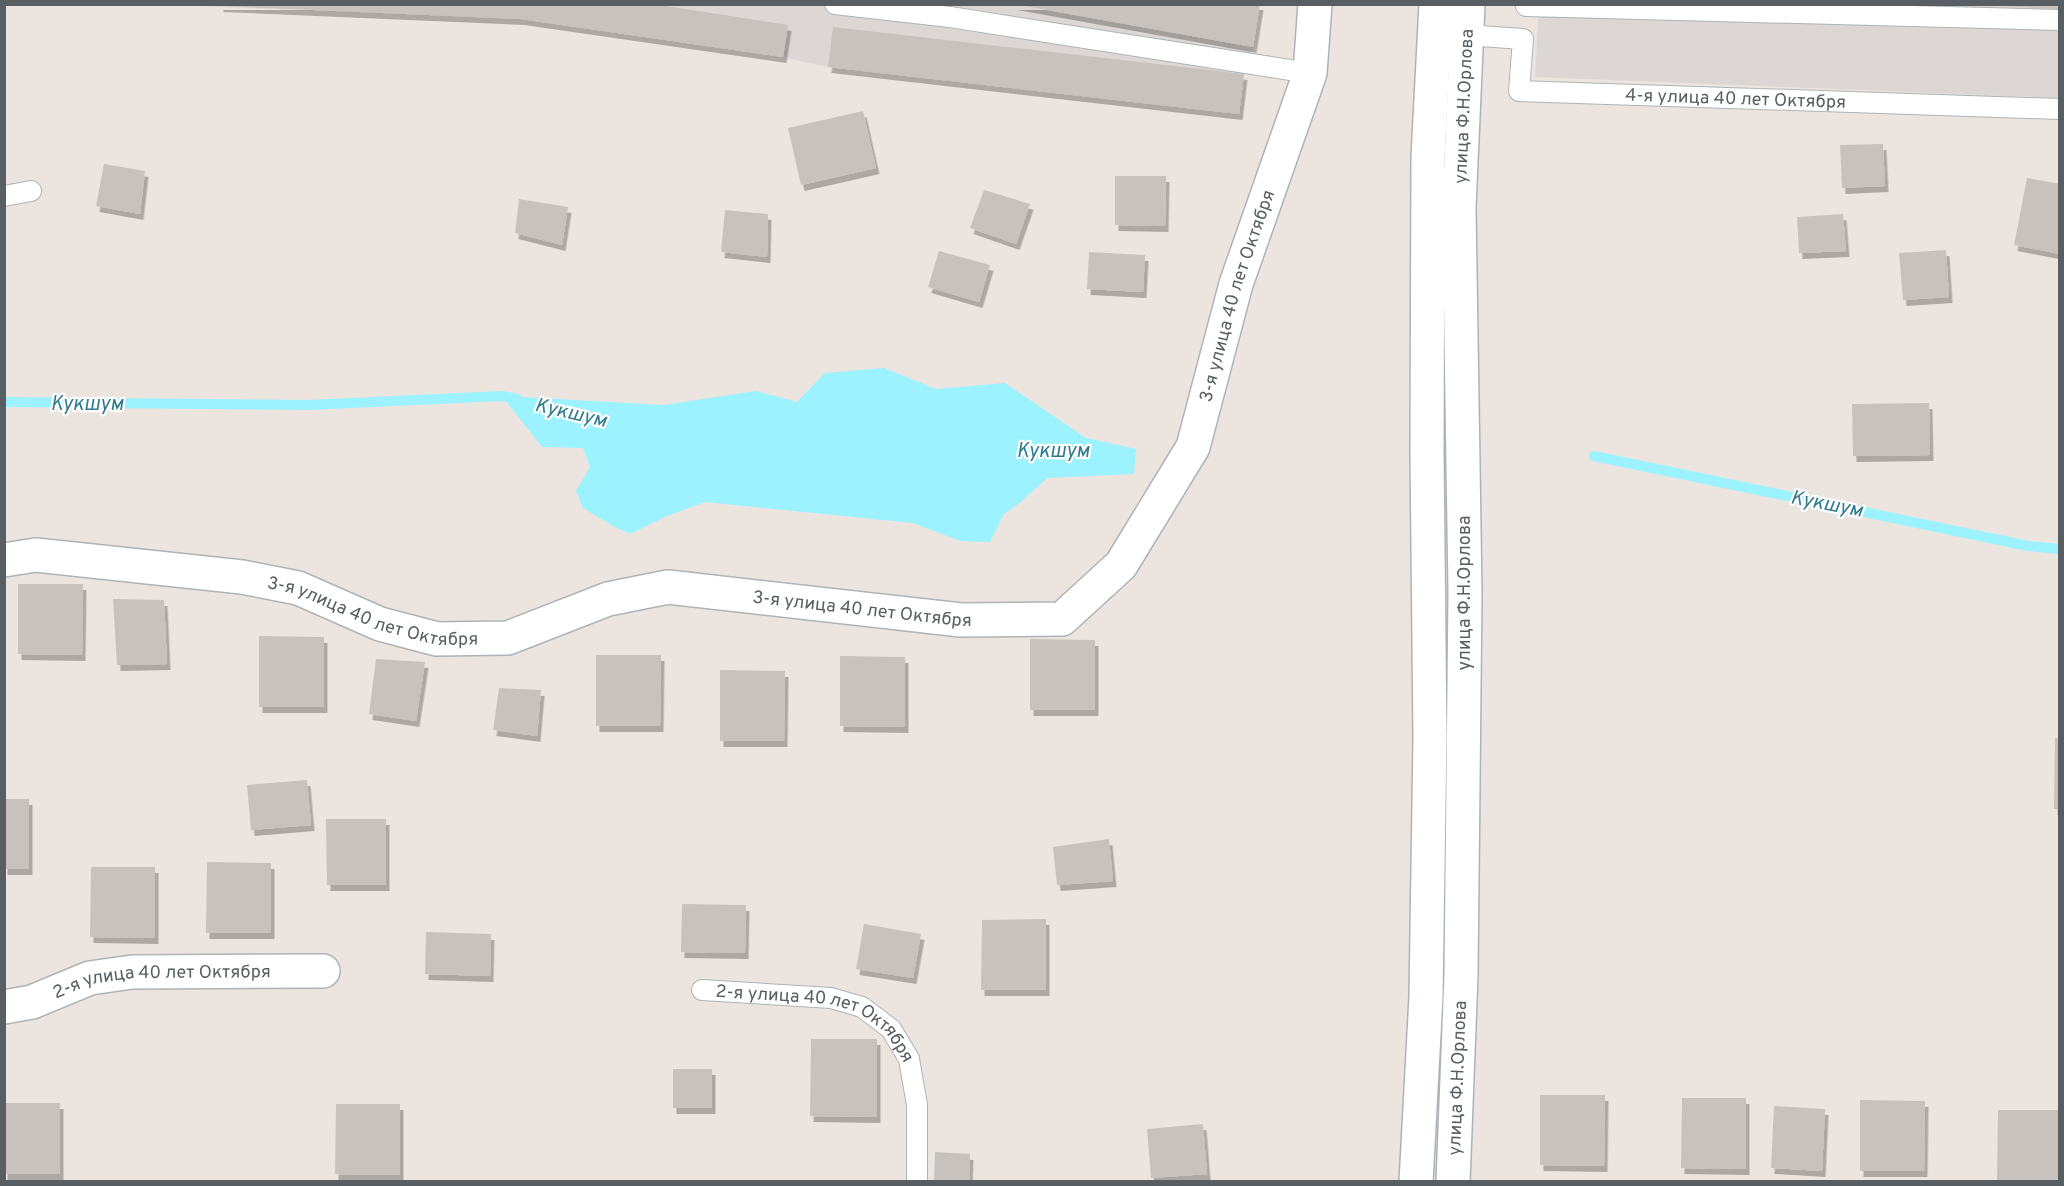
<svg xmlns="http://www.w3.org/2000/svg" width="2064" height="1186" viewBox="0 0 2064 1186" font-family="Overpass,sans-serif">
<defs>
<filter id="shadow"><feDropShadow dx="3.5" dy="6" stdDeviation="0" flood-color="#0004"/></filter>
</defs>
<rect width="100%" height="100%" fill="#ece5df"/>
<path fill="#dcd7d4" d="M 175,5 L 1260,5 L 1253,47 L 1244,74 L 1239,114 L 828,67 L 783,57 L 521,19 Z
M 1539,5 L 2059,5 L 2059,98 L 1535,77 Z"/>
<path fill="#9cf2ff" d="M 884,368 L 936,389 L 1005,383 L 1086,438 L 1136,449 L 1134,474 L 1047,478 L 1021,502 L 1004,514 L 990,542 L 960,541 L 913,523 L 705,502 L 667,516 L 630,534 L 613,526 L 583,508 L 576,491 L 590,467 L 583,448 L 542,447 L 502,396 L 663,405 L 756,391 L 797,402 L 825,373 Z"/>
<g fill="none" stroke-linecap="round" stroke-linejoin="round">
<path stroke="#9cf2ff" stroke-width="10" d="M 4,402 L 308,405 L 502,396 L 517,399
M 1594,456 L 2028,546 L 2060,549"/>
</g>
<path fill="#c8c2be" filter="url(#shadow)" d="M 220,4 L 653,4 L 788,25 L 783,57 L 521,19 L 220,6 Z
M 1014,4 L 1260,4 L 1253,47 Z
M 2000,4 L 2060,4 L 2060,9 L 2000,6 Z
M 833,27 L 1244,74 L 1239,114 L 828,67 Z
M 863,111 L 876,168 L 801,185 L 788,128 Z
M 1883,144 L 1885,186 L 1842,188 L 1840,145 Z
M 104,164 L 145,171 L 140,214 L 96,206 Z
M 1115,176 L 1166,176 L 1165,226 L 1115,225 Z
M 2027,178 L 2060,184 L 2060,254 L 2014,245 Z
M 984,190 L 1030,204 L 1016,244 L 970,228 Z
M 519,199 L 568,207 L 562,245 L 515,233 Z
M 725,210 L 768,214 L 767,257 L 721,252 Z
M 1843,214 L 1846,251 L 1799,253 L 1797,217 Z
M 1946,250 L 1949,297 L 1903,300 L 1899,253 Z
M 939,251 L 990,265 L 979,302 L 928,287 Z
M 1089,252 L 1145,255 L 1143,292 L 1087,289 Z
M 1929,403 L 1930,455 L 1853,456 L 1852,404 Z
M 18,584 L 83,584 L 82,655 L 18,654 Z
M 113,599 L 164,600 L 167,664 L 117,665 Z
M 259,636 L 324,637 L 324,707 L 259,707 Z
M 1030,639 L 1095,640 L 1095,710 L 1030,710 Z
M 596,655 L 661,655 L 660,726 L 596,726 Z
M 840,656 L 905,657 L 905,727 L 840,726 Z
M 376,659 L 425,662 L 416,721 L 369,714 Z
M 720,670 L 785,671 L 784,741 L 720,741 Z
M 499,688 L 541,690 L 537,736 L 493,730 Z
M 2055,738 L 2060,738 L 2060,809 L 2054,809 Z
M 307,780 L 311,825 L 251,830 L 247,785 Z
M 4,799 L 29,799 L 29,869 L 4,869 Z
M 326,819 L 386,819 L 386,885 L 327,885 Z
M 1109,839 L 1113,881 L 1057,885 L 1053,847 Z
M 207,862 L 271,863 L 271,933 L 206,933 Z
M 91,867 L 155,867 L 155,938 L 90,937 Z
M 682,904 L 746,905 L 745,953 L 681,952 Z
M 1046,919 L 1046,990 L 981,990 L 982,920 Z
M 864,924 L 921,934 L 913,978 L 856,969 Z
M 426,932 L 491,934 L 490,976 L 425,974 Z
M 811,1039 L 877,1039 L 877,1117 L 810,1116 Z
M 673,1069 L 712,1069 L 712,1108 L 673,1108 Z
M 1540,1095 L 1605,1095 L 1604,1166 L 1540,1165 Z
M 1682,1098 L 1746,1098 L 1746,1169 L 1681,1168 Z
M 1860,1100 L 1925,1101 L 1924,1171 L 1860,1171 Z
M 4,1103 L 60,1103 L 60,1174 L 4,1174 Z
M 336,1104 L 400,1104 L 400,1175 L 335,1174 Z
M 1774,1106 L 1825,1109 L 1822,1171 L 1771,1168 Z
M 1998,1110 L 2060,1110 L 2060,1181 L 1997,1181 Z
M 1203,1124 L 1207,1174 L 1151,1178 L 1147,1129 Z
M 935,1152 L 970,1154 L 969,1182 L 934,1182 Z"/>
<g fill="none" stroke-linecap="round" stroke-linejoin="round">
<g stroke="#adb3b6" stroke-width="22">
<g id="lane">
<path d="M 835,4 L 950,17 L 1310,73"/>
<path d="M 1526,6 L 2060,20"/>
<path id="s1" d="M 1466,35 L 1523,39 L 1519,91 L 2060,109"/>
<path d="M 4,196 L 31,191"/>
<path id="s2" d="M 702,990 L 831,998 L 862,1007 L 891,1029 L 909,1059 L 917,1105 L 917,1182"/>
</g>
</g>
<g stroke="#adb3b6" stroke-width="36">
<g id="street">
<path id="s3" d="M 4,560 L 36,555 L 242,577 L 298,588 L 380,624 L 437,639 L 508,638 L 608,599 L 668,587 L 961,620 L 1062,619 L 1121,565 L 1193,447 L 1236,284 L 1310,73 L 1315,4"/>
<path id="s4" d="M 4,1007 L 32,1002 L 90,978 L 132,972 L 323,971"/>
</g>
</g>
<g stroke="#acb3b6" stroke-width="36">
<g id="secondary">
<path d="M 1416,1182 L 1426,997 L 1430,737 L 1427,453 L 1428,157 L 1436,4"/>
<path id="s5" d="M 1453,1182 L 1461,975 L 1465,592 L 1459,207 L 1468,4"/>
</g>
</g>
<use href="#lane" stroke="#fff" stroke-width="20"/>
<use href="#street" stroke="#fff" stroke-width="33"/>
<use href="#secondary" stroke="#fff" stroke-width="33"/>
</g>
<g text-anchor="middle" stroke-width="4.5" stroke-linejoin="round" paint-order="stroke">
<g font-size="18" fill="#585e61" stroke="#fff">
<text dy="6" stroke="none"><textPath href="#s1" startOffset="326">4-я улица 40 лет Октября</textPath></text>
<text dy="6" stroke="none"><textPath href="#s5" startOffset="1076">улица Ф.Н.Орлова</textPath></text>
<text dy="6" stroke="none"><textPath href="#s3" startOffset="1456">3-я улица 40 лет Октября</textPath></text>
<text transform="translate(1464 593) rotate(-90)" y="6">улица Ф.Н.Орлова</text>
<text dy="6" stroke="none"><textPath href="#s3" startOffset="880">3-я улица 40 лет Октября</textPath></text>
<text dy="6" stroke="none"><textPath href="#s3" startOffset="376">3-я улица 40 лет Октября</textPath></text>
<text dy="6" stroke="none"><textPath href="#s4" startOffset="162">2-я улица 40 лет Октября</textPath></text>
<text dy="6" stroke="none"><textPath href="#s2" startOffset="124">2-я улица 40 лет Октября</textPath></text>
<text dy="6" stroke="none"><textPath href="#s5" startOffset="104">улица Ф.Н.Орлова</textPath></text>
</g>
<g font-size="20" font-style="italic" fill="#307b8e" stroke="#fff">
<text x="87" y="410">Кукшум</text>
<text transform="translate(571 412) rotate(13)" y="7">Кукшум</text>
<text x="1053" y="457">Кукшум</text>
<text transform="translate(1827 503) rotate(11)" y="7">Кукшум</text>
</g>
</g>
<rect width="2064" height="1186" fill="none" stroke="#585e61" stroke-width="12"/>
</svg>
